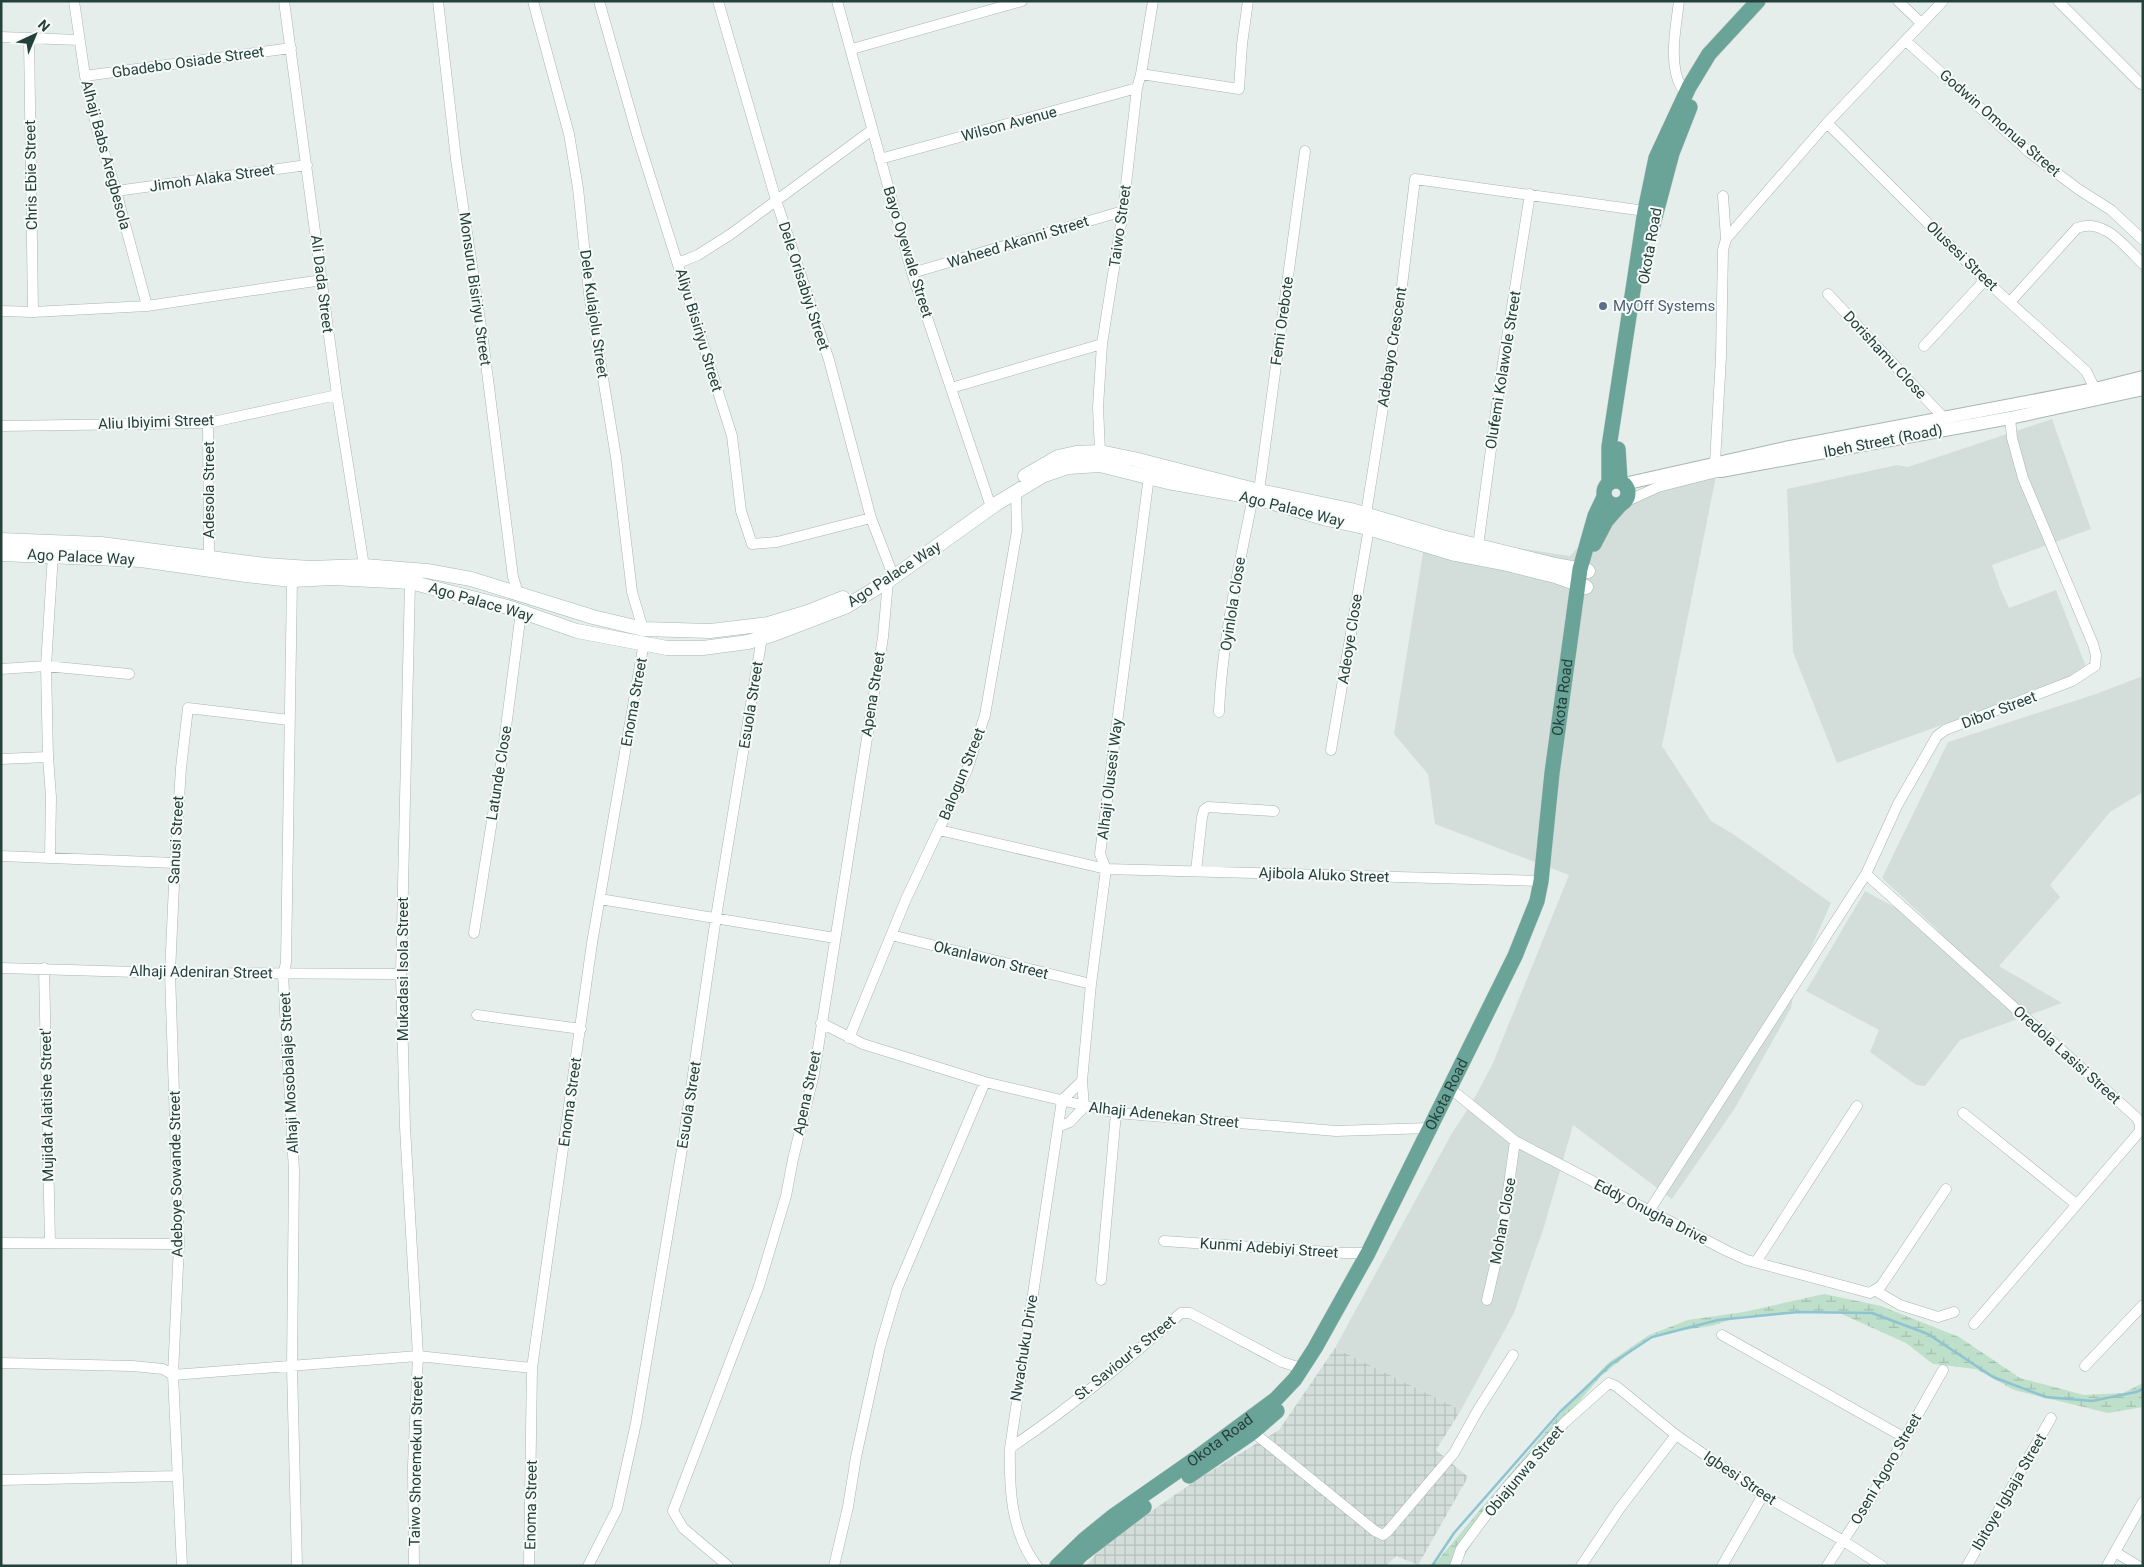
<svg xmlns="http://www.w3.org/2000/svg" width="2144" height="1567" viewBox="0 0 2144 1567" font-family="Roboto,sans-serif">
<defs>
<pattern id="industrial-grid" width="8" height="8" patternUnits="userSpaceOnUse" patternTransform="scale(1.25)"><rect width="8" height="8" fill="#d3deda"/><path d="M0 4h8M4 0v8" fill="none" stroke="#b5c0bc"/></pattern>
<pattern id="wetland-marsh" width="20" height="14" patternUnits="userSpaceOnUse" patternTransform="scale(1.25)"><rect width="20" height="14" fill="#bedfc9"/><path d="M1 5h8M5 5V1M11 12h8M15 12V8" fill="none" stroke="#a3c0ad"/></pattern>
</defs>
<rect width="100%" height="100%" fill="#e5eeeb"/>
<path fill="#d3deda" d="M 2052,419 L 2091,529 L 1992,565 L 2000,588 L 2009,608 L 2056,590 L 2088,672 L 1837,763 L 1793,652 L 1787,489 L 1897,465 L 1908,467 Z
M 1717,471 L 1662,746 L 1711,821 L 1733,834 L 1831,903 L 1795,984 L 1791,1008 L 1735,1108 L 1672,1199 L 1573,1125 L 1544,1227 L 1514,1313 L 1461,1410 L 1335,1348 L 1452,1133 L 1473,1101 L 1493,1063 L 1569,875 L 1435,824 L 1428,774 L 1394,734 L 1426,534 L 1570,556 L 1618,504 Z
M 2143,676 L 2143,792 L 2110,812 L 2050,885 L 2060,897 L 1999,966 L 2062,1003 L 1960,1040 L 1925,1086 L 1916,1085 L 1870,1052 L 1879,1030 L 1806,991 L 1865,891 L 1940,932 L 1882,878 L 1948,742 L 2096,694 Z"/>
<path fill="url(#industrial-grid)" d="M 1335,1348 L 1461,1410 L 1436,1450 L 1468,1477 L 1418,1565 L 1396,1556 L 1386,1566 L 1086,1566 L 1102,1547 L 1134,1523 L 1201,1477 L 1279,1430 Z"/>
<path fill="url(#wetland-marsh)" d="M 1824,1294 L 1881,1306 L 1959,1337 L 2020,1378 L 2084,1395 L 2123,1393 L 2143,1383 L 2143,1407 L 2108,1413 L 2014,1390 L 1976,1369 L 1933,1364 L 1906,1343 L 1835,1311 L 1742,1316 L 1711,1326 L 1652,1335 L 1601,1376 L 1511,1481 L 1458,1566 L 1433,1566 L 1562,1412 L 1608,1363 L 1649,1335 L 1688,1320 L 1744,1312 Z"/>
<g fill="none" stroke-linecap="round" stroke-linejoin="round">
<path stroke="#8ec3d2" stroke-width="2.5" d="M 1432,1566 L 1454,1533 L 1560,1412 L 1611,1364 L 1652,1337 L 1718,1320 L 1798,1312 L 1872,1313 L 1928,1334 L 1993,1377 L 2046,1397 L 2092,1401 L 2136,1392 L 2143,1389"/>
<g stroke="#a7b6b2" stroke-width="11">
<path id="minor" d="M 74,1 L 85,76 L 97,129 L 116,191 L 147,306
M 284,1 L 337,395 L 364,566
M 438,1 L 456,159 L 483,340 L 513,577 L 518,593
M 533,1 L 569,134 L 578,188 L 589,293 L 616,457 L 632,592 L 643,629
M 599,1 L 638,138 L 732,436 L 741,511 L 752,544 L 777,542 L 871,518
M 718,1 L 776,200 L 829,360 L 871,518 L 891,570
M 837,1 L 912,273 L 989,501
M 1679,1 C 1676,27 1668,63 1681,87 L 1689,87
M 1898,1 L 1921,23
M 2058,1 L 2141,84
M 1,37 L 79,40
M 29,38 L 33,312
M 1906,41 L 2029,152 L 2078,189 L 2111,210 L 2143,240
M 852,49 L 1022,1
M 1141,74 L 1239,89 L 1242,44 L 1248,1
M 85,76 L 291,48
M 1827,123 L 1985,280 L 2086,371 L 2095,389
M 880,159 L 1137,88
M 116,191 L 307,165
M 1723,196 L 1726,239
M 678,263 L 698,255 L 731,234 L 872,130
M 912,273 L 1123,211
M 1828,294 L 1942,416
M 2010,302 L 2077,228 C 2104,217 2125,247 2143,264
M 1,311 L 33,312 L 147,306 L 322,280
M 1924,346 L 1985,280
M 951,388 L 1102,344
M 208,423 L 209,558
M 1,426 L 208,423 L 337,395
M 1100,452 L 1098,407 L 1102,344 L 1123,211 L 1137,88 L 1141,74 L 1153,1
M 1715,462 L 1721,357 L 1723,250 L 1726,239 L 1827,123 L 1943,1
M 1259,491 L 1305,151
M 1625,502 L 1658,487 L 1721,471
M 1366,514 L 1401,294 L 1415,179 L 1645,211
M 1478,546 L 1500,382 L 1530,194
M 292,580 L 286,963 L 283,974 L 294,1171 L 292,1367 L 297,1566
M 410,582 L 401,974 L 405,1127 L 418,1356 L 413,1466 L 414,1566
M 1,669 L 46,666 L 129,674
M 1219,712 C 1222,642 1239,566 1253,497
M 1331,750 L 1370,522
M 1,759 L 48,757
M 939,830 L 1106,869 L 1541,881
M 1,856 L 175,863
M 50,858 L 51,797 L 48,757 L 46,666 L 53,554
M 1196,871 L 1202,817 L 1204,810 L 1208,807 L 1274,811
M 1866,874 L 2137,1118 L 2140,1124 L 2140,1131 L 1974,1324
M 600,899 L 835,938
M 474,933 L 502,758 L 521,612
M 891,935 L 1091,984
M 1,968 L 170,973 L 401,974
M 44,968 L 50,1242
M 477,1015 L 581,1029
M 821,1023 L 863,1044 L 985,1082 L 1116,1113 L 1336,1131 L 1430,1128
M 849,1038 L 906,899 L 967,770 L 985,715 L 1017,531 L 1016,493
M 1457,1094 L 1515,1141 L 1727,1251 L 1747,1260 L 1870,1293 L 1881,1286 L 1946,1189
M 1062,1100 L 1082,1081
M 1084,1107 L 1082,1081 L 1091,984 L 1106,869 L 1100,854 L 1149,476
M 1963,1113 L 2076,1204
M 1058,1127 L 1070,1122 L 1084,1107
M 1649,1211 L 1866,874 L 1898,804 L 1937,736 L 1945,730 L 2072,681 L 2095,666 L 2096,655 L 2093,644 L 2023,478 L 2012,438 L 2010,418
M 1164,1241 L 1344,1253 L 1370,1253
M 1,1243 L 179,1244
M 1756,1262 L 1857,1106
M 1101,1280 L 1116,1113
M 1876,1291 L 1900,1305 L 1938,1317 L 1954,1312
M 1487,1300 L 1502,1235 L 1515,1141
M 1722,1335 L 1905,1438
M 1,1363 L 133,1366 L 163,1369 L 173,1375 L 418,1356 L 532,1368
M 2085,1366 L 2143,1305
M 1253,1432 L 1375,1531 L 1383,1535 L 1388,1531 L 1454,1453 L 1478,1410 L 1513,1355
M 1010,1448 C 1070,1408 1127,1360 1181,1313 L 1190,1313 L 1282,1362 L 1301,1368
M 1,1480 L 177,1476
M 2115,1552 L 2138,1566
M 182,1566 L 173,1375 L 179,1244 L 170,973 L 175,863 L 181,768 L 188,708 L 289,720
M 529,1566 L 532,1368 L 592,943 L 644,642
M 588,1566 L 617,1509 L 636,1423 L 683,1143 L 716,917 L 762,637
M 728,1566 L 683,1528 L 673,1511 L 759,1286 L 786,1196 L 793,1159 L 814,1074 L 883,637 L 888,581
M 834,1566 L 848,1507 L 856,1457 L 880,1347 L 897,1289 L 985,1082
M 1037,1566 C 1011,1533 1009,1488 1010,1448 L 1062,1100
M 1455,1566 L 1461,1549 L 1507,1487 L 1564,1423 L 1609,1383 L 1616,1386 L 1676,1435 L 1763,1495 L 1842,1540 L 1882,1566
M 1581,1566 L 1620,1508 L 1676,1435
M 1722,1566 L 1763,1495
M 1827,1566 L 1869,1501 L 1943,1370
M 1967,1566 L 2051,1418
M 2107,1566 L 2143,1502"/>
</g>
<g stroke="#a7b6b2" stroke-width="14">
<path id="tertiary" d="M 1721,471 L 2010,418 L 2143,389
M 1624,484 L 1785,448 L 2095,389 L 2143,377"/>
</g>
<g stroke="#a3bab3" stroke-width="15">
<path id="secondary" d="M 1025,476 L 1058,457 L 1076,453 L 1100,452 L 1134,459 L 1259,491 L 1351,510 L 1442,537 L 1555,565 L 1588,571
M 1,540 L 101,544 L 266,565 L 310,568 L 364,566 L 427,571 L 471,579 L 593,617 L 643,629 L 710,631 L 768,624 L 808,612 L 843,598
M 1,554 L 141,560 L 246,575 L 292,580 L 333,578 L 410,582 L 511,608 L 577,631 L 667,648 L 703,648 L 748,642 L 774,634 L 845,607 L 888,581 L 996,504 L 1042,476 L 1068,467 L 1100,465 L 1168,482 L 1253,497 L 1327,519 L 1368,528 L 1455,554 L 1507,564 L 1555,576 L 1586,587"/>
</g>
<g stroke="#c2cac8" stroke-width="16">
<g id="primary">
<path d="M 1652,228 L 1672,153 L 1690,107"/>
<path d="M 1618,449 L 1620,481"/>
<circle cx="1616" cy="493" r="12"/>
<path d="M 1609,483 L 1609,447 L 1645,211 L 1656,158 L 1689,87 L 1709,54 L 1758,1"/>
<path d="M 1594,544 L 1606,521 L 1620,505"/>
<path d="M 1189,1476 L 1253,1432 L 1277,1411"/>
<path id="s1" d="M 1057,1566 L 1085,1539 L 1112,1517 L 1195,1459 L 1276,1399 L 1295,1379 L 1315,1348 L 1368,1253 L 1515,956 L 1537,901 L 1541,881 L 1552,773 L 1580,569 L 1595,516 L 1604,497"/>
<path d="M 1071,1566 L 1081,1555 L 1144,1507"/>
</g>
</g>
<use href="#minor" stroke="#fff" stroke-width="10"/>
<use href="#tertiary" stroke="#fff" stroke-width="12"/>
<use href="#secondary" stroke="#fff" stroke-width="14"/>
<use href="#primary" stroke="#6aa398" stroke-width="15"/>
</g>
<circle fill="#5c6f8a" stroke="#f6faf8" stroke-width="2" cx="1603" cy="306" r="5"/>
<g text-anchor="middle" stroke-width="4" stroke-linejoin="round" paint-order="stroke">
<g font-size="15" fill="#24403a" stroke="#f6faf8">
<text transform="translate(188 62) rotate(-8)" y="5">Gbadebo Osiade Street</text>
<text transform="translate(2000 123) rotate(41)" y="5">Godwin Omonua Street</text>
<text transform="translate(1009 124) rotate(-15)" y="5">Wilson Avenue</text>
<text transform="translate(106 155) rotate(75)" y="5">Alhaji Babs Aregbesola</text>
<text transform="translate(31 175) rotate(-91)" y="5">Chris Ebie Street</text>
<text transform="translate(212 178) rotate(-8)" y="5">Jimoh Alaka Street</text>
<text transform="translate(1120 226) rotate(-82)" y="5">Taiwo Street</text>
<text transform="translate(1018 242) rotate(-17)" y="5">Waheed Akanni Street</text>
<text transform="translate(1650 246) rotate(-80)" y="5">Okota Road</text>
<text transform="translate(908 252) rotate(73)" y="5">Bayo Oyewale Street</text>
<text transform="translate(1962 256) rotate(44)" y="5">Olusesi Street</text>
<text transform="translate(322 284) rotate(83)" y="5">Ali Dada Street</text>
<text transform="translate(804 286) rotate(72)" y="5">Dele Orisabiyi Street</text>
<text transform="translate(475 289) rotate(82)" y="5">Monsuru Bisiriyu Street</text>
<text transform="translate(594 314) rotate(82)" y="5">Dele Kulajolu Street</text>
<text transform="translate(1282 321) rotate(-82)" y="5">Femi Orebote</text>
<text transform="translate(699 330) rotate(73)" y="5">Aliyu Bisiriyu Street</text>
<text transform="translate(1392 347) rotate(-81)" y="5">Adebayo Crescent</text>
<text transform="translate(1885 355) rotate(47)" y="5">Dorishamu Close</text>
<text transform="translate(1503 370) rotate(-81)" y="5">Olufemi Kolawole Street</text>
<text transform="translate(156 422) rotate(-2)" y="5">Aliu Ibiyimi Street</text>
<text transform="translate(1883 441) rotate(-11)" y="5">Ibeh Street (Road)</text>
<text transform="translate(209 490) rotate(-90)" y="5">Adesola Street</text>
<text transform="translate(1292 509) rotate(14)" y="5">Ago Palace Way</text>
<text transform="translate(81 557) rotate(3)" y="5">Ago Palace Way</text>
<text transform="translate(894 574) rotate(-33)" y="5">Ago Palace Way</text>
<text transform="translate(481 602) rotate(16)" y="5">Ago Palace Way</text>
<text transform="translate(1233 604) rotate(-81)" y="5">Oyinlola Close</text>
<text transform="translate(1350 639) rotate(-81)" y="5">Adeoye Close</text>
<text transform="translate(873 694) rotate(-81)" y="5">Apena Street</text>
<text dy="5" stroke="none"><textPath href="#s1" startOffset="1045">Okota Road</textPath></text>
<text transform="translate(634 702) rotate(-80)" y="5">Enoma Street</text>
<text transform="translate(751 705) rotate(-81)" y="5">Esuola Street</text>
<text transform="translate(1999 710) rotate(-21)" y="5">Dibor Street</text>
<text transform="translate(499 773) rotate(-81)" y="5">Latunde Close</text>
<text transform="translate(962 774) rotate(-68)" y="5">Balogun Street</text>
<text transform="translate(1110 779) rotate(-83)" y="5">Alhaji Olusesi Way</text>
<text transform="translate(176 840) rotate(-87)" y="5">Sanusi Street</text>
<text transform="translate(1324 875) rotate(2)" y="5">Ajibola Aluko Street</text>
<text transform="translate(991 960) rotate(14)" y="5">Okanlawon Street</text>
<text transform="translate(403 969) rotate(-90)" y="5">Mukadasi Isola Street</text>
<text transform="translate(201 972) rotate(1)" y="5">Alhaji Adeniran Street</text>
<text transform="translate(2067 1055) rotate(42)" y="5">Oredola Lasisi Street</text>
<text transform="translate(289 1073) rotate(-93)" y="5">Alhaji Mosobalaje Street</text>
<text transform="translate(807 1093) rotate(-78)" y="5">Apena Street</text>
<text dy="5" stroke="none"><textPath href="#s1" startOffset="626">Okota Road</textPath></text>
<text transform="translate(570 1102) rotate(-82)" y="5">Enoma Street</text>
<text transform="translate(47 1105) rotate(-91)" y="5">Mujidat Alatishe Street'</text>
<text transform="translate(689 1105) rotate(-81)" y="5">Esuola Street</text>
<text transform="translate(1164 1115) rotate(6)" y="5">Alhaji Adenekan Street</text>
<text transform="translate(176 1174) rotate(-91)" y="5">Adeboye Sowande Street</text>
<text transform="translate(1651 1212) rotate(27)" y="5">Eddy Onugha Drive</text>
<text transform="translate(1503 1221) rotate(-80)" y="5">Mohan Close</text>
<text transform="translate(1269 1248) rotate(4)" y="5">Kunmi Adebiyi Street</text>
<text transform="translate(1024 1348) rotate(-81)" y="5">Nwachuku Drive</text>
<text transform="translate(1125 1358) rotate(-39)" y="5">St. Saviour's Street</text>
<text dy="5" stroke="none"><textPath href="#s1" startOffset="206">Okota Road</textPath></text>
<text transform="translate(416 1461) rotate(-89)" y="5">Taiwo Shoremekun Street</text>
<text transform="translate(1886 1469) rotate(-60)" y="5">Oseni Agoro Street</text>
<text transform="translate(1524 1471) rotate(-50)" y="5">Obiajunwa Street</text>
<text transform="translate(1740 1478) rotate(34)" y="5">Igbesi Street</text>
<text transform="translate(2009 1492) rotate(-60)" y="5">Ibitoye Igbaja Street</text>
<text transform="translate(531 1505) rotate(-89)" y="5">Enoma Street</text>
</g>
<g font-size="15" fill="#4e5e75" stroke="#f6faf8" text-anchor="start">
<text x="1613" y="311">MyOff Systems</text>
</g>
</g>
<rect width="2144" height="1567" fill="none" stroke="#24403a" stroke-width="5"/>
<g transform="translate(35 35) rotate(44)" stroke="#f6faf8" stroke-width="4" paint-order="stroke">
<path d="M0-4L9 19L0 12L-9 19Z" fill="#24403a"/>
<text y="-8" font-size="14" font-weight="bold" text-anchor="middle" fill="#24403a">N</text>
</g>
</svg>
